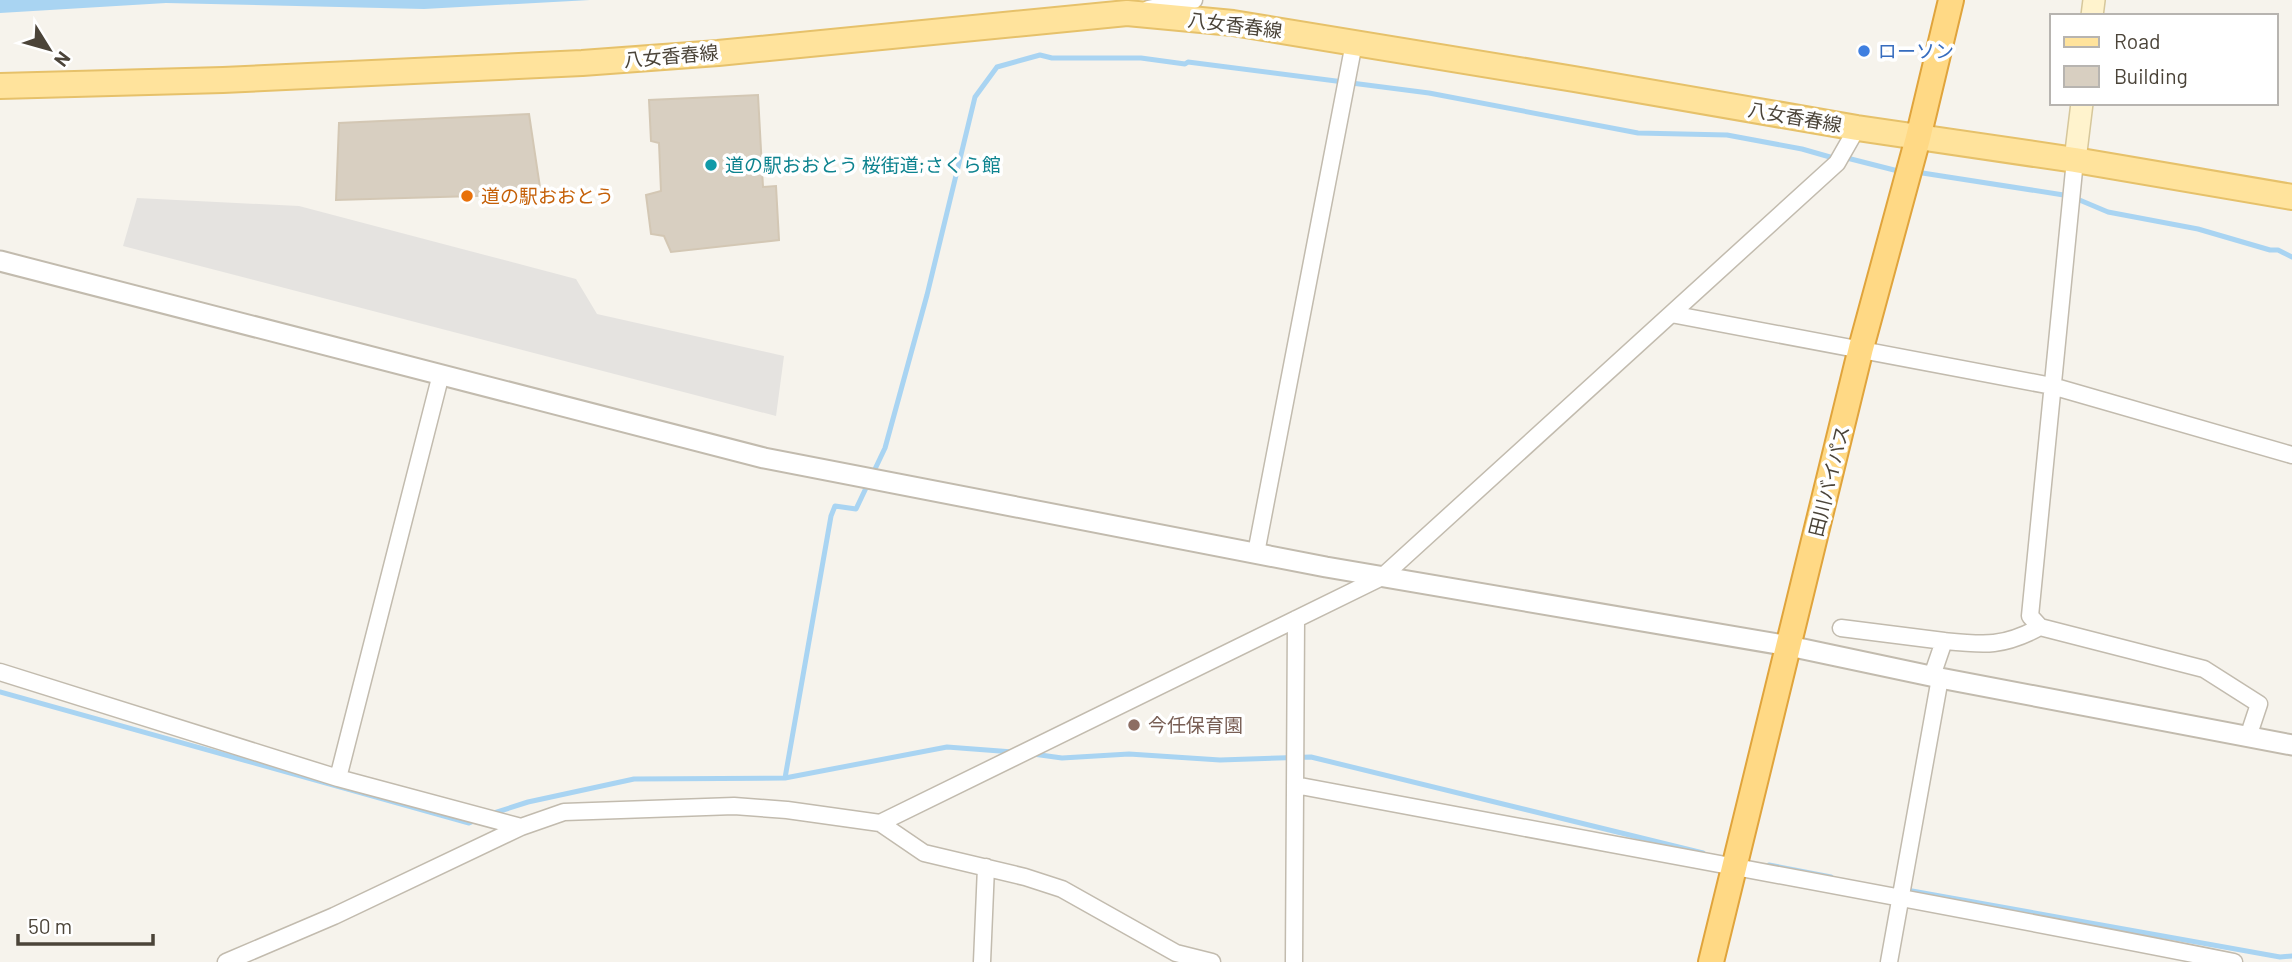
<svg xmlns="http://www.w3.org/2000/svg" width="2292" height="962" viewBox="0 0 2292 962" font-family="Barlow,'Noto Sans JP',sans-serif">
<rect width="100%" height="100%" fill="#f6f3ec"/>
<path fill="#e5e3e0" d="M 137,198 L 299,206 L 576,279 L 597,314 L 784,356 L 776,416 L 123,246 Z"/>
<path fill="#a9d4f2" d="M 0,0 L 590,0 L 424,9 L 166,3 L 0,13 Z"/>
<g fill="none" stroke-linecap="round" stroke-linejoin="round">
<path stroke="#a9d4f2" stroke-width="5" d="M 1916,172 L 2070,196 L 2108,212 L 2198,229 L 2270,250 L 2278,250 L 2292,257
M 0,692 L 469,823 L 476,820
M 1033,754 L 1062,758 L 1129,754 L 1220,760 L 1311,757 L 1703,853
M 785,778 L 831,516 L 835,506 L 856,509 L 885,448 L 927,295 L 975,97 L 997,67 L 1040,55 L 1052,58 L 1141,58 L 1185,64 L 1188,62 L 1429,93 L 1638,133 L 1727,135 L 1802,149 L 1837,159 L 1843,157 L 1902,172
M 491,814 L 528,802 L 634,779 L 785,778 L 947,747 L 1013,752
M 1769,865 L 1831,877
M 1912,891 L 2280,957 L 2292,956"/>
</g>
<path fill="#d8cfc1" stroke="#d3c7b4" stroke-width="2" d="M 758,95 L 763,187 L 776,186 L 779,240 L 671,252 L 664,236 L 651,234 L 646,195 L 661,191 L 659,143 L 651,141 L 649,100 Z
M 529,114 L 541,194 L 336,200 L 339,123 Z"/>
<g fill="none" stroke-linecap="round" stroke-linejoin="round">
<g stroke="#c2bbae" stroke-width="19">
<path id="minor" d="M 1148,9 L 1194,0
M 2075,160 L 2030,616 L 2040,627 L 2204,669 L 2259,704 L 2248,737
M 1671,314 L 2052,386 L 2292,455
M 1256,553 L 1354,43
M 1841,628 L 1944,641
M 0,672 L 338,778 L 521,827
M 1932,676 L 1944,641 C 1985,645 2003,647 2040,627
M 338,778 L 441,374
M 1295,785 C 1608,844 1922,900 2234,962
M 880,823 L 1382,577 L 1837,163 L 1857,128
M 226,962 L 334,916 L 521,827 L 564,812 L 734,806 L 787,810 L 880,823 L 924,853 L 1025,877 L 1062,889 L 1176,953 L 1212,962
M 982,962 L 986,867
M 1294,962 L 1296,619
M 1889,962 L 1940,678"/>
</g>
<g stroke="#c2bbae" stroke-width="23">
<path id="tertiary" d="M 0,261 L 764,458 L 1326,567 L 1789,646 L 1940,678 L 2292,745"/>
</g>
<g stroke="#d6c79b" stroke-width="24">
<path id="secondary" d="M 2092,16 L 2094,0
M 2075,160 L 2082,103"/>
</g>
<g stroke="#e6c16a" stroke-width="28">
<path id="primary" d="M 0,86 L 223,80 L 582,63 L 718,53 L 1127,13 L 1233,23 L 1574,79 L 1857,128 L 2075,160 L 2292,197"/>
</g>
<g stroke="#e0a43c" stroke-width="28">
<path id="trunk" d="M 1711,962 L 1861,348 L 1918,138 L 1951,0"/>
</g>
<use href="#minor" stroke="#fff" stroke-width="16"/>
<use href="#tertiary" stroke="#fff" stroke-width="19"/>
<use href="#secondary" stroke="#fff3cd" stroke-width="21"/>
<use href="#primary" stroke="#ffe39c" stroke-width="24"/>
<use href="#trunk" stroke="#ffd985" stroke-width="24"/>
</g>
<circle fill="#3f7fe0" stroke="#fff" stroke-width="2.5" cx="1864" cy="51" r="7"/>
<circle fill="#0f9aa8" stroke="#fff" stroke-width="2.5" cx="711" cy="165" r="7"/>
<circle fill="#e8710a" stroke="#fff" stroke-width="2.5" cx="467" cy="196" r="7"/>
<circle fill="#8d6e63" stroke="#fff" stroke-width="2.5" cx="1134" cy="725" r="7"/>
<g text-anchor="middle" stroke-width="7" stroke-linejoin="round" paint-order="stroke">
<g font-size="19" fill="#4b4439" stroke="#fff">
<text transform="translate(1235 25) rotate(7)" y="7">八女香春線</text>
<text transform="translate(671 56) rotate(-5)" y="7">八女香春線</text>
<text transform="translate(1795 117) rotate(10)" y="7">八女香春線</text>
<text transform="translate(1829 481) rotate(-76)" y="7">田川バイパス</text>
</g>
<g font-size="19" fill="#366cbe" stroke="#fff" text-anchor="start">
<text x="1878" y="58">ローソン</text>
</g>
<g font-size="19" fill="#0d838f" stroke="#fff" text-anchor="start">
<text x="725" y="172">道の駅おおとう 桜街道;さくら館</text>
</g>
<g font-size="19" fill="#c56008" stroke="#fff" text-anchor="start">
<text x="481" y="203">道の駅おおとう</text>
</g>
<g font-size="19" fill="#785e54" stroke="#fff" text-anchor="start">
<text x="1148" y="732">今任保育園</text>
</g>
</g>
<rect x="2050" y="14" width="228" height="91" fill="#ffffff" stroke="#b7b4b0" stroke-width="2"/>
<rect x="2064" y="37" width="35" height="10" fill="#ffe39c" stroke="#b7b4b0" stroke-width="2"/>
<text x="2114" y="49" font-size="21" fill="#4b4439">Road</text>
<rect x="2064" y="66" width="35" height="21" fill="#d8cfc1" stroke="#b7b4b0" stroke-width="2"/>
<text x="2114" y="84" font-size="21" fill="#4b4439">Building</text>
<g transform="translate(49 49) rotate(127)" stroke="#ffffff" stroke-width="5" paint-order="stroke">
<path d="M0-5L12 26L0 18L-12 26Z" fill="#4b4439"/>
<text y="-10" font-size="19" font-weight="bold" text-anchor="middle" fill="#4b4439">N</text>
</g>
<path d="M18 934v10h135v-10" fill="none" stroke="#4b4439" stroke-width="3.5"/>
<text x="28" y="934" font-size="21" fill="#4b4439" stroke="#ffffff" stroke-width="5" paint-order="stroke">50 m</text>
</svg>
